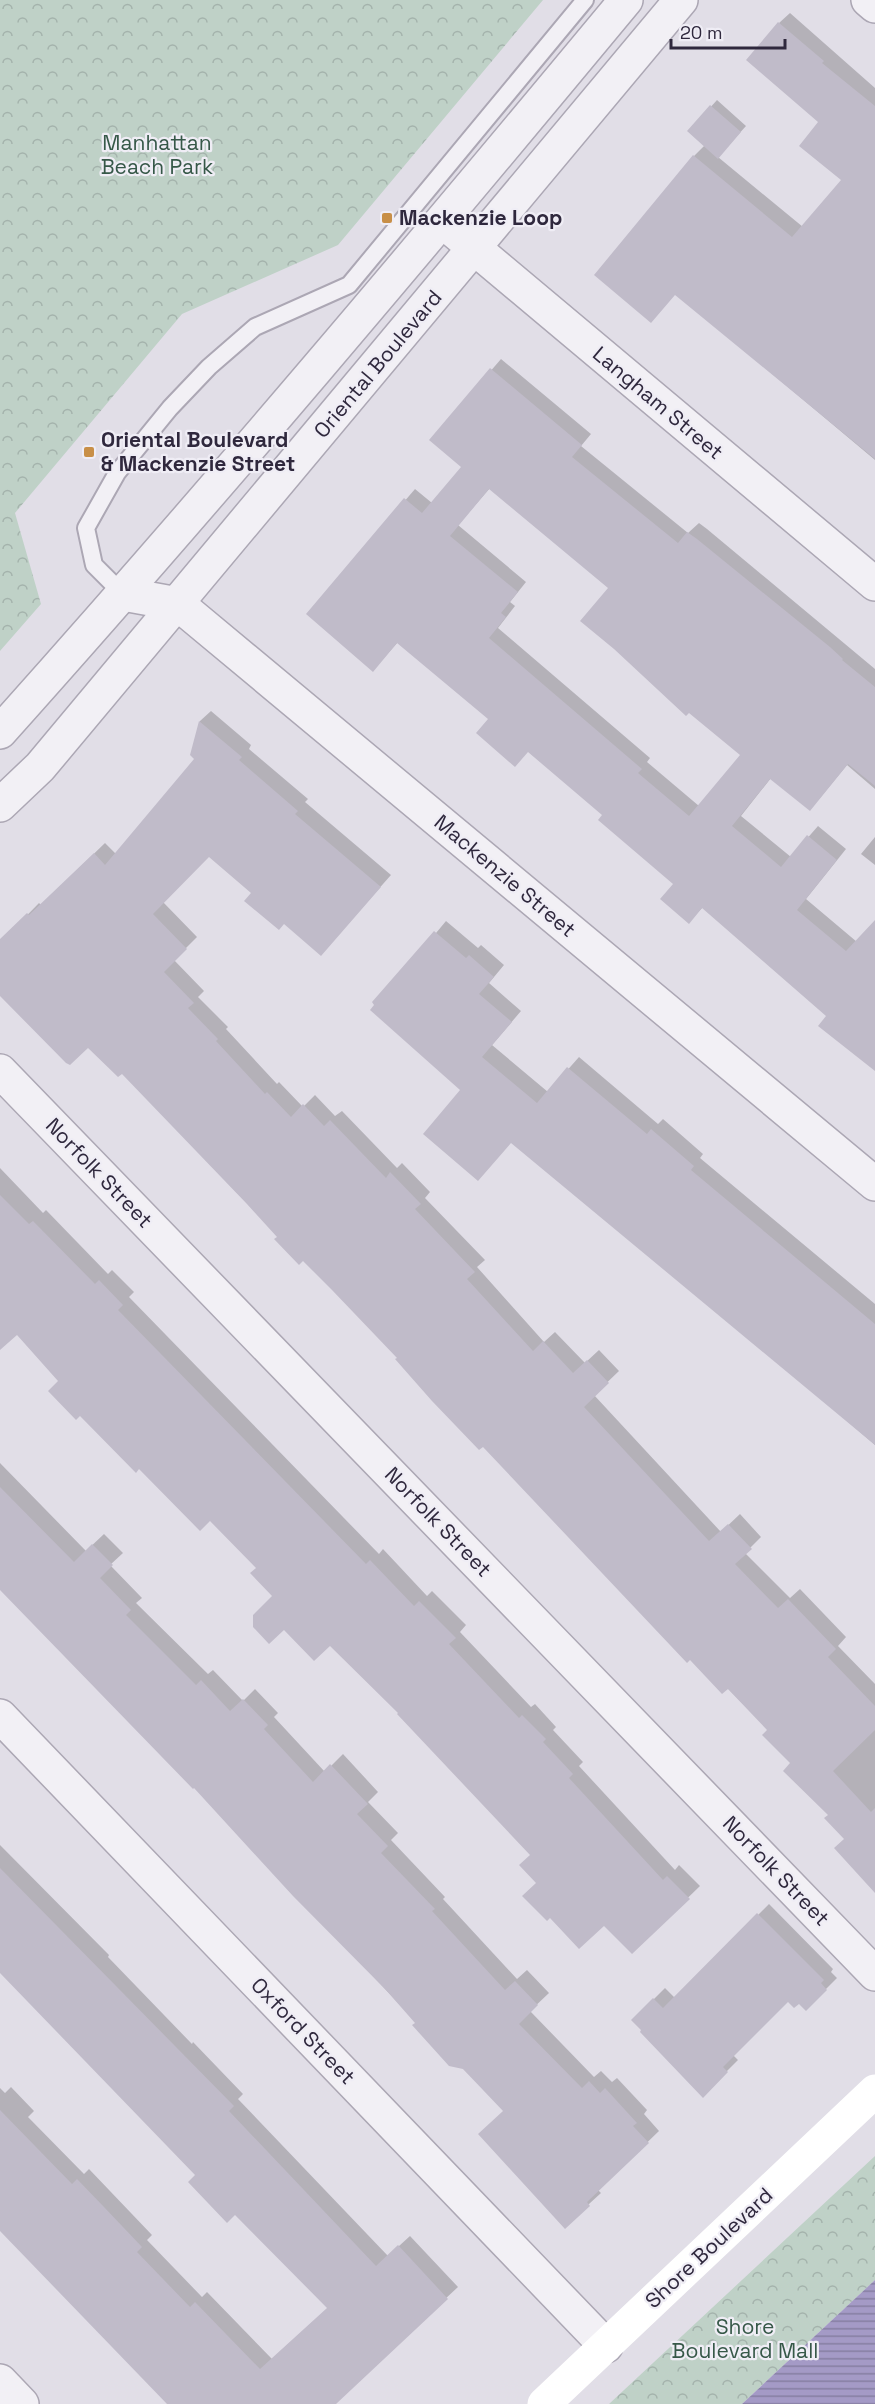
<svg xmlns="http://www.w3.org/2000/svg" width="875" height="2404" viewBox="0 0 875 2404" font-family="'Space Grotesk',sans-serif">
<defs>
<pattern id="park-crowns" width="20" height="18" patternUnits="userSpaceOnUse" patternTransform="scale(1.5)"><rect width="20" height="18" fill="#bfd1c7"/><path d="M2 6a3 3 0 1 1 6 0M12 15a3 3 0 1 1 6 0" fill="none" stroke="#a4b3ac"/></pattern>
<pattern id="water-rules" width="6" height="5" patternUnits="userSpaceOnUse" patternTransform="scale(1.5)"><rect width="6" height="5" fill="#a49ac6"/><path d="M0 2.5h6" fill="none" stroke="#867ea2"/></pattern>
</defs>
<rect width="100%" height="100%" fill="#e1dee7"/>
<path fill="url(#park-crowns)" d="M 0,0 L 543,0 L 338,245 L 182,314 L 15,513 L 41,604 L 0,651 Z
M 875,2156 L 875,2280 L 742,2404 L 609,2404 Z"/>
<path fill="url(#water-rules)" d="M 875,2280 L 875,2404 L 742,2404 Z"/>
<path fill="#0003" fill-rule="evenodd" d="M 790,13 L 875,88 L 875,460 L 676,293 L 694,156 L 705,145 L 689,131 L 717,100 L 746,126 L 718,157 L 803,227 L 843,180 L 779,23 Z
M 501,359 L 591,434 L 581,446 L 688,533 L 699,523 L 707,529 L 875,669 L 875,789 L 847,765 L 819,799 L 771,778 L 741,816 L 791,857 L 818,826 L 846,849 L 806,899 L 857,942 L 875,922 L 875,1070 L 828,1016 L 703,907 L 689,922 L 675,884 L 604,815 L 398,642 L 383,659 L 308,614 L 415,489 L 432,503 L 463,467 L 431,440 ZM 490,488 L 610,588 L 689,711 L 742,754 L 699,806 L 647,762 L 650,758 L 498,628 L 515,606 L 510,602 L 526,582 L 458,525 Z
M 211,711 L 251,745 L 249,749 L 308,799 L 305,802 L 391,875 L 321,954 L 209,855 L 163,902 L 197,937 L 174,960 L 204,991 L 198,997 L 228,1027 L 226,1029 L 277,1084 L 279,1082 L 303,1107 L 315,1095 L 335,1116 L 342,1111 L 397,1168 L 402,1163 L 430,1192 L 425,1198 L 485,1260 L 477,1267 L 544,1342 L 555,1332 L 585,1363 L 599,1350 L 619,1371 L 594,1395 L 721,1532 L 740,1514 L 761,1537 L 745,1553 L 790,1598 L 800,1589 L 846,1637 L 838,1646 L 875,1684 L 875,1891 L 846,1839 L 769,1730 L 333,1289 L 279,1237 L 122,1072 L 88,1046 L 0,993 L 0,943 L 39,903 L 41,905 L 105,843 L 116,854 L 196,759 L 192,755 L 200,721 Z
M 875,837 L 875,865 L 861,854 Z
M 446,921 L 478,948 L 481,945 L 504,965 L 489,983 L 521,1011 L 492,1045 L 548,1092 L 579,1057 L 658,1124 L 663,1119 L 703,1154 L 700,1158 L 875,1304 L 875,1445 L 462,1090 L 377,1004 Z
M 0,1168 L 43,1213 L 46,1210 L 108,1274 L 112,1270 L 134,1292 L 129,1297 L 379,1554 L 383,1549 L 427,1596 L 432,1591 L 466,1625 L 460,1632 L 531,1707 L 535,1704 L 556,1727 L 553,1730 L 583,1762 L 579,1766 L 675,1870 L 679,1865 L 700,1886 L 632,1952 L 604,1924 L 537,1883 L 532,1855 L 400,1713 L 330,1644 L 274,1596 L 258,1568 L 210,1519 L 60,1381 L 17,1333 L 0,1319 Z
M 0,1463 L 86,1551 L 104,1534 L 123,1553 L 110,1565 L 142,1598 L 136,1603 L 208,1674 L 213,1670 L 243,1701 L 255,1689 L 278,1713 L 274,1717 L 325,1772 L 343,1754 L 378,1792 L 368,1802 L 398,1833 L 391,1840 L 445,1897 L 443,1899 L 517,1979 L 527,1970 L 549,1993 L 530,2011 L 594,2077 L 601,2071 L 612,2082 L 617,2078 L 647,2110 L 644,2114 L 659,2131 L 598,2190 L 601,2193 L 565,2226 L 505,2110 L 417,2023 L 194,1786 L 0,1588 Z
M 0,1845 L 109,1955 L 108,1957 L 192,2044 L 193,2042 L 243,2094 L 238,2099 L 388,2256 L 410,2236 L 458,2287 L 332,2404 L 169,2404 L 0,2228 L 0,2088 L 5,2093 L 11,2087 L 34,2111 L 28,2117 L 84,2174 L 89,2169 L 152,2235 L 147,2240 L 202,2297 L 207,2292 L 272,2359 L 328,2308 L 0,1971 Z
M 769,1904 L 833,1969 L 831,1972 L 837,1978 L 806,2009 L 799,2002 L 788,1999 L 733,2055 L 738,2060 L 703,2095 L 633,2020 L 665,1988 L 675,1998 Z"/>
<path fill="#c0bbc9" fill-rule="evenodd" d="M 778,22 L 824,61 L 822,63 L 875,106 L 875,459 L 675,295 L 651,323 L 594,275 L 693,155 L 792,237 L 841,180 L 799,146 L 818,122 L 746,60 Z
M 710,105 L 741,132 L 718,159 L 687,131 Z
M 490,368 L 582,445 L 572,457 L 678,543 L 687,532 L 697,539 L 830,647 L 843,659 L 842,660 L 875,687 L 875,786 L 848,764 L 810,811 L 770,779 L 732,826 L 781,867 L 807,835 L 837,860 L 797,910 L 846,951 L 875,920 L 875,1071 L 818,1026 L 826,1016 L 702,908 L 689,924 L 660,899 L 673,884 L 598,820 L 602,815 L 528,752 L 515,767 L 476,733 L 488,719 L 397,643 L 373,672 L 306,614 L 404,498 L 422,513 L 461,467 L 429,440 ZM 489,489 L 608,588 L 580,621 L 614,649 L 686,716 L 689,713 L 740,755 L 689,816 L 638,773 L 642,769 L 489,638 L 506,617 L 501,613 L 518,592 L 450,536 Z
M 199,721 L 242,757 L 239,760 L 298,811 L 295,814 L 381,887 L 321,956 L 284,924 L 279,930 L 244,901 L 251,893 L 209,857 L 153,914 L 187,949 L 164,972 L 194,1003 L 188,1008 L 218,1039 L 216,1041 L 265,1094 L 267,1092 L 291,1117 L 303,1104 L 324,1126 L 330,1120 L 386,1178 L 390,1172 L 421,1204 L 415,1209 L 475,1272 L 467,1279 L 533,1351 L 543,1341 L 573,1373 L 587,1360 L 609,1383 L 584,1407 L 709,1541 L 728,1524 L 752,1549 L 735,1564 L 778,1608 L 788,1599 L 836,1649 L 828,1657 L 875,1706 L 875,1730 L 833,1771 L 871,1812 L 875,1808 L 875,1893 L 834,1848 L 844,1839 L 824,1818 L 828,1815 L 783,1771 L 790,1763 L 762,1735 L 767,1730 L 728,1689 L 722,1694 L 690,1660 L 687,1663 L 483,1447 L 479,1450 L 432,1401 L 395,1359 L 397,1358 L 332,1290 L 303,1261 L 299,1265 L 274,1239 L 277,1237 L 247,1204 L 122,1074 L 118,1077 L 88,1048 L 70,1065 L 66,1063 L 0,996 L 0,939 L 27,913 L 29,915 L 94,853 L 105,865 L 194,759 L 190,755 Z
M 434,931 L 466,958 L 469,955 L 494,977 L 479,994 L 512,1022 L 482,1057 L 537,1103 L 567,1067 L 647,1134 L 651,1129 L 694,1166 L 691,1170 L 875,1324 L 875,1445 L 511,1143 L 478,1181 L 423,1134 L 460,1090 L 370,1010 L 374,1005 L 372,1002 Z
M 0,1195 L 29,1224 L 33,1221 L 95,1284 L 99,1280 L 123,1305 L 118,1310 L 366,1564 L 370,1560 L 414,1606 L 419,1601 L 456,1638 L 449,1644 L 519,1718 L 522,1715 L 546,1739 L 543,1742 L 573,1774 L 569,1778 L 663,1880 L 667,1876 L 690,1899 L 632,1954 L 604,1926 L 579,1949 L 550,1918 L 547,1921 L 522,1896 L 536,1883 L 519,1865 L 530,1855 L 397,1714 L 398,1713 L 330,1646 L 314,1661 L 284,1630 L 269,1644 L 253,1627 L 253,1615 L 272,1596 L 250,1573 L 256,1568 L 210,1521 L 200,1531 L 139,1469 L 136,1473 L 80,1416 L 76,1420 L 48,1391 L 58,1381 L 17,1335 L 0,1350 Z
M 0,1487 L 74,1562 L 92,1544 L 113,1565 L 100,1578 L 131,1610 L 126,1615 L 196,1685 L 201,1680 L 230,1711 L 243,1699 L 268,1725 L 264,1729 L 313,1782 L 330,1764 L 368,1804 L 357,1814 L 388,1846 L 381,1853 L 435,1909 L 432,1911 L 505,1990 L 515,1981 L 538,2005 L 519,2024 L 582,2088 L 589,2081 L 600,2093 L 605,2088 L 637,2123 L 633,2126 L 649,2143 L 587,2202 L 590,2206 L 565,2229 L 478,2134 L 503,2111 L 463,2069 L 449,2066 L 412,2025 L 415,2023 L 386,1990 L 293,1896 L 194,1788 L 193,1789 L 0,1590 Z
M 0,1868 L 234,2106 L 229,2111 L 376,2266 L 398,2245 L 448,2299 L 336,2404 L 167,2404 L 0,2231 L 0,2110 L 72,2184 L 77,2179 L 104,2207 L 142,2247 L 137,2252 L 190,2307 L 195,2302 L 260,2369 L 327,2308 L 235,2215 L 227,2223 L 188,2182 L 195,2175 L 0,1973 Z
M 757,1913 L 824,1980 L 821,1983 L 827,1990 L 806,2011 L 799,2004 L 794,2008 L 788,2002 L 723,2067 L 728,2072 L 703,2098 L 640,2032 L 641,2030 L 631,2020 L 653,1998 L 663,2008 Z"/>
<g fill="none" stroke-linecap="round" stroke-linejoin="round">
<g stroke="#aca7b4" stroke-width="20">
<path id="service" d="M 123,594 L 94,565 L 86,528 L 117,473 L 170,408 L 209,367 L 255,327 L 349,285 L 585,0"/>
</g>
<g stroke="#aca7b4" stroke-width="36">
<path id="minor" d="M 868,0 L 875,6
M 442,221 L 875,584
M 123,594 L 178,604 L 875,1184
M 0,1071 L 875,1974
M 0,1716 L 606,2346
M 0,2381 L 22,2404"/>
</g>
<g stroke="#aca7b4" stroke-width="36">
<path id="tertiary" d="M 0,732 C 214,493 421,247 626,0
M 0,805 L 40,767 L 681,0"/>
</g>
<use href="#service" stroke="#f2f0f5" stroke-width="16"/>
<use href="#minor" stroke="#f2f0f5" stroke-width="33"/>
<use href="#tertiary" stroke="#f2f0f5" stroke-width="33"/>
<path stroke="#fff" stroke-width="33" d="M 544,2404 L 875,2091"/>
</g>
<g fill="#c88f47" stroke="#efedf5" stroke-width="2">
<rect x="381" y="212" width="12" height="12" rx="3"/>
<rect x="83" y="446" width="12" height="12" rx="3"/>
</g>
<g text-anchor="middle" stroke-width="4.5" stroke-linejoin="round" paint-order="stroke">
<g font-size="21" fill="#365848" stroke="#efedf5">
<text x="157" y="150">Manhattan<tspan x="157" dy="24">Beach Park</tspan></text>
<text x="745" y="2334">Shore<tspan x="745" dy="24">Boulevard Mall</tspan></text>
</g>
<g font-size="21" font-weight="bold" fill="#2f283d" stroke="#efedf5" text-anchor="start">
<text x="399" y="225">Mackenzie Loop</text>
<text x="101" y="447">Oriental Boulevard<tspan x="101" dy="24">&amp; Mackenzie Street</tspan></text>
</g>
<g font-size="21" fill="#2f283d" stroke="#efedf5">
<text transform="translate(378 364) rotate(-50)" y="7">Oriental Boulevard</text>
<text transform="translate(658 403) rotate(40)" y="7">Langham Street</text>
<text transform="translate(505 876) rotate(40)" y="7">Mackenzie Street</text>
<text transform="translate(99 1173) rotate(46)" y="7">Norfolk Street</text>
<text transform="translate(438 1522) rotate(46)" y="7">Norfolk Street</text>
<text transform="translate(776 1871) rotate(46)" y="7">Norfolk Street</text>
<text transform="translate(303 2031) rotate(46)" y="7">Oxford Street</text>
<text transform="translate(709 2248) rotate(-43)" y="7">Shore Boulevard</text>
</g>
</g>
<path d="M671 39v9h114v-9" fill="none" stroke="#2f283d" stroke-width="3"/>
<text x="680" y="39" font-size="18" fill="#2f283d" stroke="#efedf5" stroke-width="4.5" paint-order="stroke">20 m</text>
</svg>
